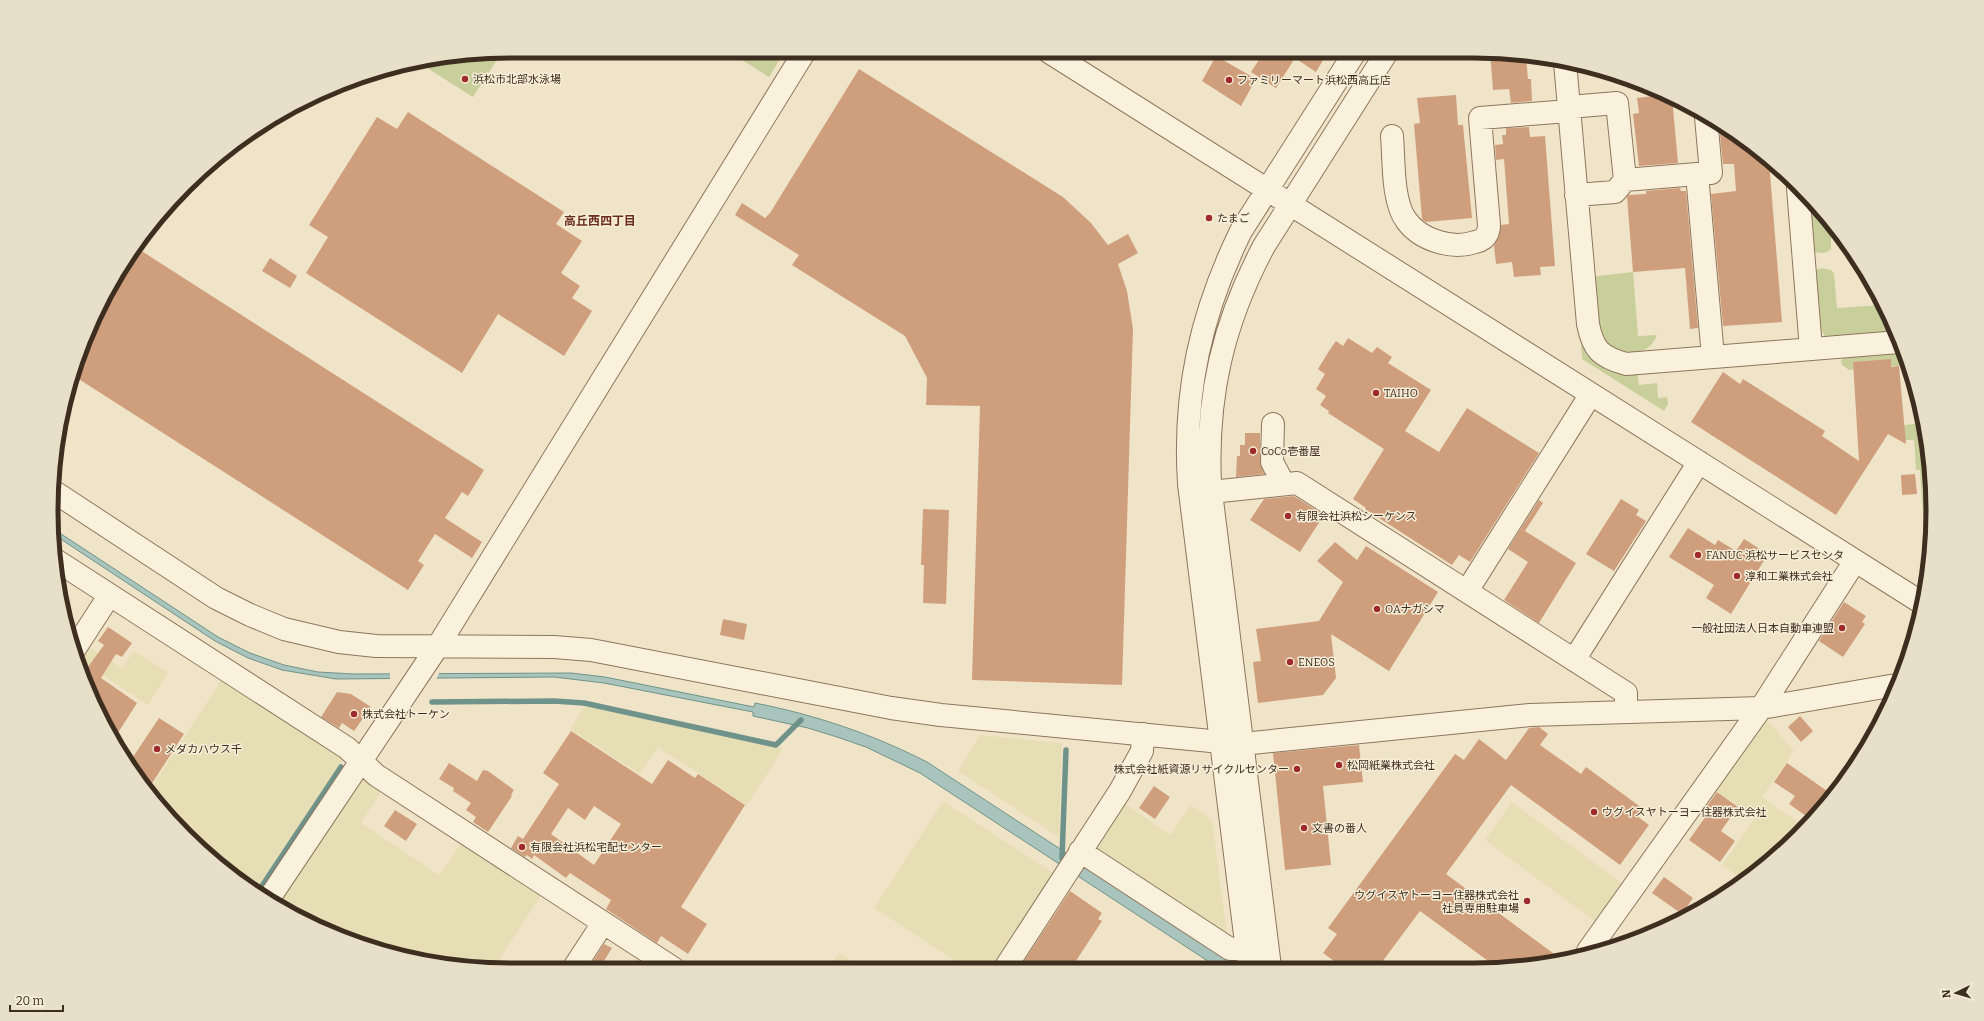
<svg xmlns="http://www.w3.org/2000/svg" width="1984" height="1021" viewBox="0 0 1984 1021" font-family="Bitter,'Noto Sans JP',serif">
<rect width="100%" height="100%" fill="#f0e4c8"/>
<path fill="#e6deb5" d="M 83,643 L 122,668 L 134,651 L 168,673 L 148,705 L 75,657 Z
M 222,679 L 342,755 L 343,760 L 255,892 L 186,836 L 148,793 Z
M 585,706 L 599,709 L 783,749 L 747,805 L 658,747 L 640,774 L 570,729 Z
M 1765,718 L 1794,751 L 1762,797 L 1805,827 L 1753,875 L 1744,880 L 1722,865 L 1755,818 L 1714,789 Z
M 980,735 L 1062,743 L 1059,837 L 958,771 Z
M 365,779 L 382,790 L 361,823 L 439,875 L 462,842 L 542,894 L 493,969 L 481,969 L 392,954 L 307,923 L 276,905 L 360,780 Z
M 943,801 L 1057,875 L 998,968 L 966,968 L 874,908 Z
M 1121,801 L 1170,835 L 1191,805 L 1212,820 L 1227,935 L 1088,852 Z
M 1512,802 L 1624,885 L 1597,923 L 1485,840 Z
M 839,953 L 862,968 L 829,968 Z"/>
<path fill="#c9cf9b" d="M 728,51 L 785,51 L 769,77 Z
M 502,52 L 473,97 L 416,61 L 421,60 Z
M 1817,206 L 1835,230 L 1831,230 L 1831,249 C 1826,254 1818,254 1812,250 L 1809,207 Z
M 1821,268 L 1831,270 L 1834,273 L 1837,308 L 1882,305 L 1895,332 L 1825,336 L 1819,327 L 1814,273 L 1816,270 Z
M 1633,272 L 1638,336 L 1657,335 C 1647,361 1621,352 1603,342 L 1589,277 Z
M 1581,342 L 1637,371 L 1639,385 L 1657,383 L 1658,398 L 1667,397 L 1668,404 L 1664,411 L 1582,359 Z
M 1903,351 L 1909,365 L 1849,370 L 1842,365 L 1841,361 L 1845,356 Z
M 1923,423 L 1929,450 L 1931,521 L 1923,515 L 1920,470 L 1916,470 L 1914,440 L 1905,440 L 1904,425 Z"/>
<path fill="#a9c4bc" stroke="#6f938a" d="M 52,528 L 218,637 L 250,653 L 284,665 L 318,672 L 354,674 L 571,673 L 605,677 L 754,707 L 755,703 C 816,715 872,734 927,762 L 1241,967 L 1217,967 L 920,773 L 866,747 L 837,737 L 808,728 L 753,716 L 753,712 L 604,683 L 554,677 L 336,679 L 282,670 L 248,658 L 215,641 L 53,534 Z"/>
<path fill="#f0e4c8" d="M 440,671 L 436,680 L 390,681 L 390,672 Z"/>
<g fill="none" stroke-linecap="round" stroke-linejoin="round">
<path stroke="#6f938a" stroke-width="5.5" d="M 432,702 L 554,701 L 584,703 L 776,745 L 801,720
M 1062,858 L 1066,750
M 258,892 L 341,767"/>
</g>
<path fill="#cf9f7d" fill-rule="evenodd" d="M 1264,52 L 1328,52 L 1316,72 L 1295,58 L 1276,88 L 1251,72 Z
M 1490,52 L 1526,56 L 1528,79 L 1531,79 L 1532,101 L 1511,103 L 1509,89 L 1493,90 Z
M 1216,56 L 1256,79 L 1241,106 L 1202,81 Z
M 859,69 L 1063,197 L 1091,223 L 1108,245 L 1128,234 L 1138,253 L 1118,264 L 1127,291 L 1133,329 L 1122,685 L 972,680 L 980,406 L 926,405 L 927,378 L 905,336 L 792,265 L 799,255 L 735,215 L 742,203 L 765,218 L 770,213 Z
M 1653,90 L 1672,97 L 1678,163 L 1639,166 L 1633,114 L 1639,113 L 1637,98 L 1654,96 Z
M 1456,95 L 1458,125 L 1463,125 L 1472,218 L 1426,222 L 1422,219 L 1414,124 L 1420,123 L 1417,98 Z
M 408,112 L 564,212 L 556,224 L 582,241 L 561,273 L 580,286 L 572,298 L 592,311 L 564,356 L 498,314 L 462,373 L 306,273 L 328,237 L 309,225 L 377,117 L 397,129 Z
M 1719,125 L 1753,146 L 1769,161 L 1782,322 L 1723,326 L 1711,194 L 1736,191 L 1734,164 L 1723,164 Z
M 1529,127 L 1530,137 L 1545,136 L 1555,266 L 1540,267 L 1541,275 L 1514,277 L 1512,262 L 1496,264 L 1494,246 L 1499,236 L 1501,225 L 1509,224 L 1504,159 L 1496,160 L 1495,145 L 1503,144 L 1502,135 L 1506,135 L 1506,128 Z
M 1680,188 L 1681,191 L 1686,191 L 1698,328 L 1690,329 L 1685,268 L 1633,272 L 1627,197 L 1628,195 L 1646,194 L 1646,191 Z
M 140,250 L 484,470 L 468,496 L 462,492 L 445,518 L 482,542 L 472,558 L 435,534 L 418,561 L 424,565 L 408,590 L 74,376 L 86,334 L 124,264 L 129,268 Z
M 270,258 L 297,276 L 290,288 L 262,271 Z
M 1348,338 L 1372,353 L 1377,347 L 1392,357 L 1388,363 L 1431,390 L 1405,431 L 1439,452 L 1467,408 L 1539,453 L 1470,562 L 1459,555 L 1452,565 L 1365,509 L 1366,508 L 1353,499 L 1384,449 L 1328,413 L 1329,411 L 1320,405 L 1326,396 L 1316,389 L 1325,374 L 1318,369 L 1329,351 L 1336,341 L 1343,346 Z
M 1891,359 L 1891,367 L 1899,366 L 1906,444 L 1888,434 L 1836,515 L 1691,422 L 1723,372 L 1740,384 L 1743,379 L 1825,431 L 1822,436 L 1859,461 L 1853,362 Z
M 1245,433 L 1260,433 L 1260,462 L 1264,474 L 1236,477 L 1237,456 L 1240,456 L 1240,445 L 1245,445 Z
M 1915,474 L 1917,494 L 1902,495 L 1901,475 Z
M 1294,496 L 1324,515 L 1300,552 L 1250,520 L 1264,499 Z
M 1621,499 L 1639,510 L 1636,515 L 1646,521 L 1614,571 L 1586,554 Z
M 1539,500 L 1543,503 L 1525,531 L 1576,563 L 1539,623 L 1504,600 L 1528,562 L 1508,549 Z
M 923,509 L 949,510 L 946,604 L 923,603 L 924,565 L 921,565 Z
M 1688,528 L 1715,545 L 1718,540 L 1736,551 L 1744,539 L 1768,554 L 1731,614 L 1706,598 L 1714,585 L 1669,557 Z
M 1335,542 L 1357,560 L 1366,546 L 1438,592 L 1389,671 L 1331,634 L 1336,678 L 1323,695 L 1258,703 L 1253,662 L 1261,661 L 1256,629 L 1319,621 L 1343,582 L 1317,561 Z
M 1844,602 L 1866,616 L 1862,622 L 1865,624 L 1843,657 L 1819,641 Z
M 723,619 L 747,624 L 744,640 L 720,635 Z
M 108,627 L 132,643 L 122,657 L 116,654 L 101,678 L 137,703 L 114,739 L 98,713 L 102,708 L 94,702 L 82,675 L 104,645 L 98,641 Z
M 337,692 L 351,694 L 371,707 L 354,731 L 342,723 L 339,728 L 321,717 Z
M 1800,716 L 1813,731 L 1801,742 L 1788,727 Z
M 159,718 L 184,734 L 147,791 L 129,763 Z
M 1539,727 L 1548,734 L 1540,745 L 1581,774 L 1586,767 L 1642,808 L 1637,816 L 1649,825 L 1620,865 L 1511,785 L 1446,874 L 1561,959 L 1534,966 L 1495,966 L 1420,911 L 1379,966 L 1342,967 L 1323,953 L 1337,934 L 1328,928 L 1455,754 L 1464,760 L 1479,739 L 1506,760 L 1529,728 Z
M 571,731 L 652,784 L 668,760 L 695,778 L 698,774 L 745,805 L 681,907 L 707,924 L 688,954 L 661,936 L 657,943 L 606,909 L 611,900 L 570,873 L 566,878 L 534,855 L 532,859 L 527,855 L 525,857 L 511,848 L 518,836 L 523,839 L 559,784 L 543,773 ZM 594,806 L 621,824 L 594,865 L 551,834 L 568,808 L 585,820 Z
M 1359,745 L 1363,782 L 1323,786 L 1331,865 L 1285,870 L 1273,753 Z
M 449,763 L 477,781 L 483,770 L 488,771 L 514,790 L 511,795 L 512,796 L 488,832 L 473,822 L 476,817 L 466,810 L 471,803 L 453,791 L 454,788 L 439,779 Z
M 1787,763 L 1830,793 L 1812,820 L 1789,804 L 1795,796 L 1774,782 Z
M 1154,786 L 1170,797 L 1155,819 L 1139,808 Z
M 1717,792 L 1738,807 L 1721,831 L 1735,841 L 1720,862 L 1689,840 L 1711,809 L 1707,806 Z
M 395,810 L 417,824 L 406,841 L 384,826 Z
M 1664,877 L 1693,898 L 1682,914 L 1652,893 Z
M 1070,891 L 1102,913 L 1098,919 L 1102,921 L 1072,967 L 1020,967 Z
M 604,944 L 612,948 L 599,969 L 588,969 Z"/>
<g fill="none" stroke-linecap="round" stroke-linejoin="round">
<g stroke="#8d765c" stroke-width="24">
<path id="minor" d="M 1049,52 L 1922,603
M 1565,62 L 1588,324 C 1593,350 1601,357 1626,364 L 1899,342
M 1569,107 L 1617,103 L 1625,180
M 1706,117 L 1711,173 L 1697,174 L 1713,357
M 1392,136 C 1394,159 1392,201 1406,220 C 1420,240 1452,250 1475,242 C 1480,241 1485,239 1487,234 C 1488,232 1489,228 1489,225 L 1480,118 L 1569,111
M 1798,188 L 1811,349
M 1576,195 L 1615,192 L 1625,180 L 1697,174
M 1273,424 L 1272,462 L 1280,477
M 53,491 L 216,598 L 250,615 L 284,629 L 339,642 L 376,646 L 554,647 L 591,650 L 891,708 L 941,715 L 1242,744 L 1530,715 L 1761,708 L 1896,685
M 1211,492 L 1297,483 L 1626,693 L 1626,712
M 54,559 L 347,748 L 376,775 L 673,968
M 1467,591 L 1591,394
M 74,650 L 109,596
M 1574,660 L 1699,462
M 1080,851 L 1230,949 L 1247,948
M 268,900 L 438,646 L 805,51
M 1588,951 L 1761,708 L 1855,561
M 1249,967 L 1189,484 C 1183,392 1201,313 1241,231 L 1355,52
M 1270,967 L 1210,484 C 1206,396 1223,323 1264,246 L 1387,52
M 1005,968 L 1120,791 L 1142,751 L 1143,734
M 573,969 L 603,923"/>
</g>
<use href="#minor" stroke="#faf1dc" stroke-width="22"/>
</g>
<g fill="#9e2a2b" stroke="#f7eed8" stroke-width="1.5">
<circle cx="465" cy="79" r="4"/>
<circle cx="1229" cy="80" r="4"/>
<circle cx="1209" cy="218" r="4"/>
<circle cx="1376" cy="393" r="4"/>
<circle cx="1253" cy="451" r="4"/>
<circle cx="1288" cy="516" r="4"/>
<circle cx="1698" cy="555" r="4"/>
<circle cx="1737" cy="576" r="4"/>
<circle cx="1377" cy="609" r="4"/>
<circle cx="1842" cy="628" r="4"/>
<circle cx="1290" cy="662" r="4"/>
<circle cx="354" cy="714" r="4"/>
<circle cx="157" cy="749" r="4"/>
<circle cx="1339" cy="765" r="4"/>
<circle cx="1297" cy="769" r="4"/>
<circle cx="1594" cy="812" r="4"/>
<circle cx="1304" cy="828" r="4"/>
<circle cx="522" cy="847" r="4"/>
<circle cx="1527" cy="901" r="4"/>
</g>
<g text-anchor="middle" stroke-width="3" stroke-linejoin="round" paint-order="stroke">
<g font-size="11" fill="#3d2e20" stroke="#f7eed8" text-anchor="start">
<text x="473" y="83">浜松市北部水泳場</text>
<text x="1237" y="84">ファミリーマート浜松西高丘店</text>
<text x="1217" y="222">たまご</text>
<text x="1384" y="397">TAIHO</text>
<text x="1261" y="455">CoCo壱番屋</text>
<text x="1296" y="520">有限会社浜松シーケンス</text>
<text x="1706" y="559">FANUC 浜松サービスセンタ</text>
<text x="1745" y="580">淳和工業株式会社</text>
<text x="1385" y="613">OAナガシマ</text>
<text x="1834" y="632" text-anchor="end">一般社団法人日本自動車連盟</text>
<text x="1298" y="666">ENEOS</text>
<text x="362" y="718">株式会社トーケン</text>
<text x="165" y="753">メダカハウス千</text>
<text x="1347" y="769">松岡紙業株式会社</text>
<text x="1289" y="773" text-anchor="end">株式会社紙資源リサイクルセンター</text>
<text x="1602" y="816">ウグイスヤトーヨー住器株式会社</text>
<text x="1312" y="832">文書の番人</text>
<text x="530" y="851">有限会社浜松宅配センター</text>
<text x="1519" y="899" text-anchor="end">ウグイスヤトーヨー住器株式会社<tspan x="1519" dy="13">社員専用駐車場</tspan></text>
</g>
<g font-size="12" font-weight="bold" fill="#6b2e1e" stroke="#f7eed8">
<text x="600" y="225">高丘西四丁目</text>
</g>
</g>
<path d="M0 0H1984V1021H0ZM510 58H1474A452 452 0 0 1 1926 510V511A452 452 0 0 1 1474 963H510A452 452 0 0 1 58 511V510A452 452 0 0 1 510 58Z" fill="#e8dfc9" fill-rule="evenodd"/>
<path fill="none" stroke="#3d2e20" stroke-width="5" d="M510 58H1474A452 452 0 0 1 1926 510V511A452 452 0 0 1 1474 963H510A452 452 0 0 1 58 511V510A452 452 0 0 1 510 58Z"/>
<g transform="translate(1956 993) rotate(265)" stroke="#f7eed8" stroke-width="3" paint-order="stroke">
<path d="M0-3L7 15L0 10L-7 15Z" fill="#3d2e20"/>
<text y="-6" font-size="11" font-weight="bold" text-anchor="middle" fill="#3d2e20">N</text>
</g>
<path d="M10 1005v6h53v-6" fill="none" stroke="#3d2e20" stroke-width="2"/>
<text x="16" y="1005" font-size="12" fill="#3d2e20" stroke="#f7eed8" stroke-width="3" paint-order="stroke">20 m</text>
</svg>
